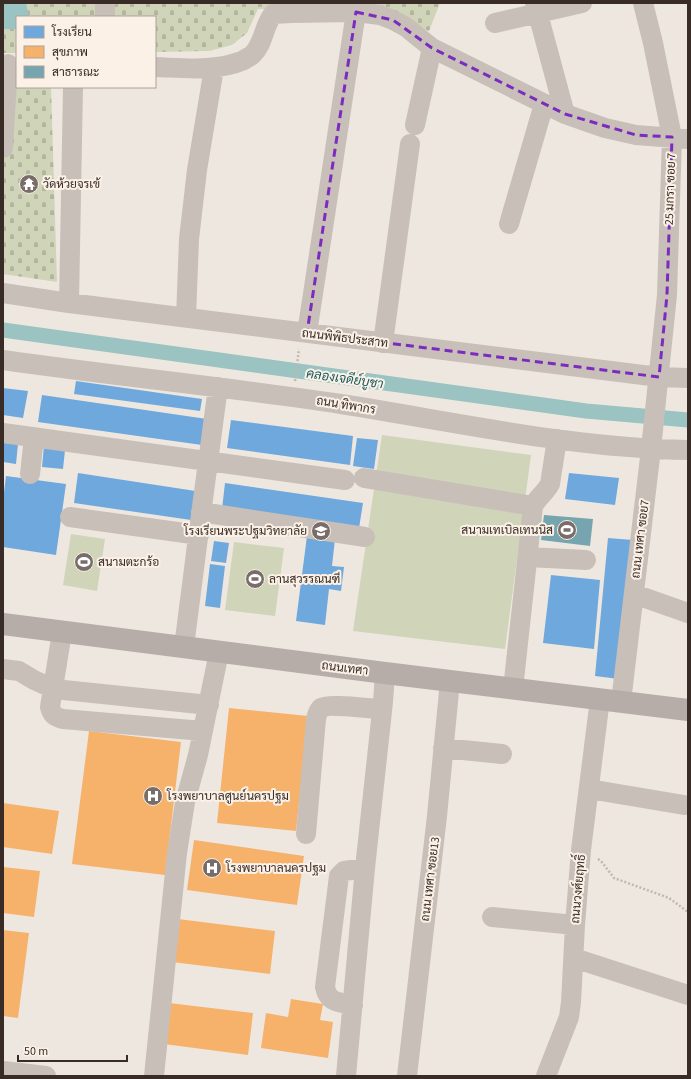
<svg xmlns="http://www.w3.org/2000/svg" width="691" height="1079" viewBox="0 0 691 1079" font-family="'Source Sans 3',Sarabun,sans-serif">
<defs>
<pattern id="cemetery-stones" width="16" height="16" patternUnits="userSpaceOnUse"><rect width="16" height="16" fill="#d0d4b8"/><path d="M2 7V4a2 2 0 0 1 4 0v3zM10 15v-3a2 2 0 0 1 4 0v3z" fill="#b3b69e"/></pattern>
</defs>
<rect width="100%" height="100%" fill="#eee7e0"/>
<path fill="url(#cemetery-stones)" d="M 3,3 L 440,3 L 429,31 L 399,19 L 368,13 L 258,9 L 247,33 L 232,45 L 209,51 L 155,52 L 155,17 L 17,17 L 17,53 L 3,53 Z
M 3,65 L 17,65 L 17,87 L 51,87 L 57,282 L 3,274 Z"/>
<path fill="#d0d4b8" d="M 382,435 L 531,455 L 505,649 L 353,631 Z
M 71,534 L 105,539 L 97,591 L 63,585 Z
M 234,542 L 284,548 L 275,616 L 225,610 Z"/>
<path fill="#9ac3c1" d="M 3,3 L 26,3 L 29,17 L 17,17 L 17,29 L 3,29 Z"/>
<path fill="#6fa8dc" d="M 76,381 L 202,399 L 200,411 L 74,394 Z
M 3,388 L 28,391 L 23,418 L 3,415 Z
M 42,395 L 207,419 L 202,445 L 38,422 Z
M 231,420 L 353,436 L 350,465 L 227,448 Z
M 357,438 L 378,440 L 374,469 L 353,466 Z
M 3,442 L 18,444 L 16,464 L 3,462 Z
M 44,446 L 65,450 L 63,469 L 42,467 Z
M 78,473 L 202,492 L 198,521 L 74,503 Z
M 569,473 L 619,478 L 615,505 L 565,499 Z
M 6,476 L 66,484 L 56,555 L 3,547 L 3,501 Z
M 225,483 L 363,503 L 359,528 L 222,509 Z
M 307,536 L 335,539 L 332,566 L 344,567 L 341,591 L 329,589 L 325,625 L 296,621 Z
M 608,538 L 633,540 L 619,679 L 595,676 Z
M 214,541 L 229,543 L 226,563 L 211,561 Z
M 210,564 L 225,566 L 220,608 L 205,606 Z
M 551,575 L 600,580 L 594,649 L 543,643 Z"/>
<path fill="#f6b26b" d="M 229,708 L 308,716 L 296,831 L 217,823 Z
M 89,731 L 181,742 L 165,875 L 72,864 Z
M 3,803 L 59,811 L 52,854 L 3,847 Z
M 194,840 L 304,856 L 297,905 L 187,890 Z
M 3,867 L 40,871 L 34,917 L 3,913 Z
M 178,919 L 275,931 L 270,974 L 172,962 Z
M 3,930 L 29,933 L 18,1018 L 3,1016 Z
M 291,999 L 323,1004 L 320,1020 L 333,1022 L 328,1058 L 261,1048 L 266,1013 L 288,1017 Z
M 169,1003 L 253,1013 L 248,1055 L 164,1044 Z"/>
<path fill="#76a5af" d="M 544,515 L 593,519 L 590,546 L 541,540 Z"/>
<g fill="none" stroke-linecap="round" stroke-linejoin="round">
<path stroke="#9ac3c1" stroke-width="15" d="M 3,330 L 586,411 L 688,420"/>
<path stroke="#c0b8b2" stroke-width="2.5" stroke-dasharray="2 2" stroke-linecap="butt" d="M 295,381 L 299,349
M 598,859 L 601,861 L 614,878 L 669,898 L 688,912"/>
<path stroke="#c8bfb9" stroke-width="20" d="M 105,3 L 105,17
M 535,3 L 565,114
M 495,23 L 582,3
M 155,67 C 185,68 216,72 244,60 C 246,58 250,57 252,55 C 264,44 263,27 273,14 L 292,13 L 356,12 L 380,15 L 393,20 L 406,27 L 432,48 L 565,114 L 605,128 L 636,135 L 688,139
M 415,125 L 432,48
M 3,148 L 8,64
M 509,224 L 544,104
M 3,293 L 69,303 L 659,377 L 688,378
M 69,303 L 73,87
M 186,318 L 189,239 L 197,170 L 214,68
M 307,333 L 356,12
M 383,343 L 410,144
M 3,360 C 115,376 228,387 341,404 C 456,422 571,448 688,450
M 3,433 L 345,480
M 30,474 L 34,437
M 364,478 L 533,506
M 201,512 L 365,537
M 70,517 L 199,535
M 528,557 L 586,560
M 634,594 L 688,613
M 62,632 L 50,707 C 52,715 55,717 63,719 L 203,731
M 184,647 C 195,560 206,474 218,387
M 3,669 L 19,671 L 34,680 L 54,689 L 209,705
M 513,689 L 533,506 C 538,497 545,493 550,484 L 557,439
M 621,702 L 651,449 L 667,295 L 672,137 L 653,43 L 643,3
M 443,748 L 502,754
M 589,789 L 684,805
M 306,834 L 316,719 C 317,715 318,710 321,708 C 328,703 372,709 382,709
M 492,917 L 575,925
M 574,958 L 688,995
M 353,1005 C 339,1002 328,1003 325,987 L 339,876 L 344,871 L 365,868
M 3,1071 L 46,1076
M 154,1076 L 177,853 L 185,802 L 198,755 L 219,652
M 346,1076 L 365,868 L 383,702 L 385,673
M 407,1076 L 437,816 L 450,681
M 546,1076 L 569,1017 L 571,1002 L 575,925 L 581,850 L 600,699"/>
<path stroke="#b6ada8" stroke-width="22" d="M 3,624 L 385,673 L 688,710"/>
</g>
<path fill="none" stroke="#7b2cbf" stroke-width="3" stroke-dasharray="8 5" stroke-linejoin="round" d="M 356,12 L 393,20 L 432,48 L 565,114 L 636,135 L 672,137 L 667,295 L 659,377 L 307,333 Z"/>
<defs>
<g id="temple-disc" transform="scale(1)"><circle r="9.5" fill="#786d68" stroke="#fbf1e7"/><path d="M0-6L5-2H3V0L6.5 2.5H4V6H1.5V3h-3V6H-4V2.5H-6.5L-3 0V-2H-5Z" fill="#fff"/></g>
<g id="stadium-disc" transform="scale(1)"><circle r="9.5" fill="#786d68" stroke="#fbf1e7"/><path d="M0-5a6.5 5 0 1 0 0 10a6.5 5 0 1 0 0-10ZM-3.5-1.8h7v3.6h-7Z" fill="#fff"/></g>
<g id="school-disc" transform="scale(1)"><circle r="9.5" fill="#786d68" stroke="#fbf1e7"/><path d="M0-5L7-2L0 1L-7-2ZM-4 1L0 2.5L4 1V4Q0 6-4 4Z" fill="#fff"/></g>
<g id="hospital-disc" transform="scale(1)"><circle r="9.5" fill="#786d68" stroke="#fbf1e7"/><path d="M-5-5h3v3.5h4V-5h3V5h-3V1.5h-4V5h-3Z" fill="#fff"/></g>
</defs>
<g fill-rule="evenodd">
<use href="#temple-disc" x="29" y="184"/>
<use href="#stadium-disc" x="567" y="530"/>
<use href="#school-disc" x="321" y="531"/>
<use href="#stadium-disc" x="84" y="562"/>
<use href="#stadium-disc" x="255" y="579"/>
<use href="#hospital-disc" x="153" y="796"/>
<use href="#hospital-disc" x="212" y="868"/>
</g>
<g text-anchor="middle" stroke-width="4" stroke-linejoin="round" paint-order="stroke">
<g font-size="12" fill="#392c27" stroke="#fbf1e7" text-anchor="start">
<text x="43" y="188">วัดห้วยจรเข้</text>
<text x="553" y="534" text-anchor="end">สนามเทเบิลเทนนิส</text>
<text x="307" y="535" text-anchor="end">โรงเรียนพระปฐมวิทยาลัย</text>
<text x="98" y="566">สนามตะกร้อ</text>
<text x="269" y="583">ลานสุวรรณนฑี</text>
<text x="167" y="800">โรงพยาบาลศูนย์นครปฐม</text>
<text x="226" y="872">โรงพยาบาลนครปฐม</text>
</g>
<g font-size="12" fill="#392c27" stroke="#fbf1e7">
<text transform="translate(670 189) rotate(-88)" y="4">25 มกรา ซอย 7</text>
<text transform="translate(345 338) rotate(7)" y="4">ถนนพิพิธประสาท</text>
<text transform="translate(346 405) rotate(9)" y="4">ถนน ทิพากร</text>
<text transform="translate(640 539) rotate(-83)" y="4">ถนน เทศา ซอย7</text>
<text transform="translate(345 668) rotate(7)" y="4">ถนนเทศา</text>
<text transform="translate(430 879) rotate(-83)" y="4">ถนน เทศา ซอย13</text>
<text transform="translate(578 889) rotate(-85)" y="4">ถนนวงศ์ยฤทธิ์</text>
</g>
<g font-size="13" font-style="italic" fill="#185c5f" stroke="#fbf1e7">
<text transform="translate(345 378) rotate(8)" y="5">คลองเจดีย์บูชา</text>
</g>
</g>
<rect width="691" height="1079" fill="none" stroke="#392c27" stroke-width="8"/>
<rect x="16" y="16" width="140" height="72" fill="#fbf1e7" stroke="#ada29a"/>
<rect x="24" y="26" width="20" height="12" fill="#6fa8dc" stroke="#ada29a"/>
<text x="52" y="36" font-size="12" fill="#392c27">โรงเรียน</text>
<rect x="24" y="46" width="20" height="12" fill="#f6b26b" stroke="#ada29a"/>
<text x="52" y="56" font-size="12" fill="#392c27">สุขภาพ</text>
<rect x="24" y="66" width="20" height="12" fill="#76a5af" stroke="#ada29a"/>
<text x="52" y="76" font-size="12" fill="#392c27">สาธารณะ</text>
<path d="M18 1055v6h109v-6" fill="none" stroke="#392c27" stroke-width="2"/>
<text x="24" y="1055" font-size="12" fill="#392c27" stroke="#fbf1e7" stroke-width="3" paint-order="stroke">50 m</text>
</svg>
